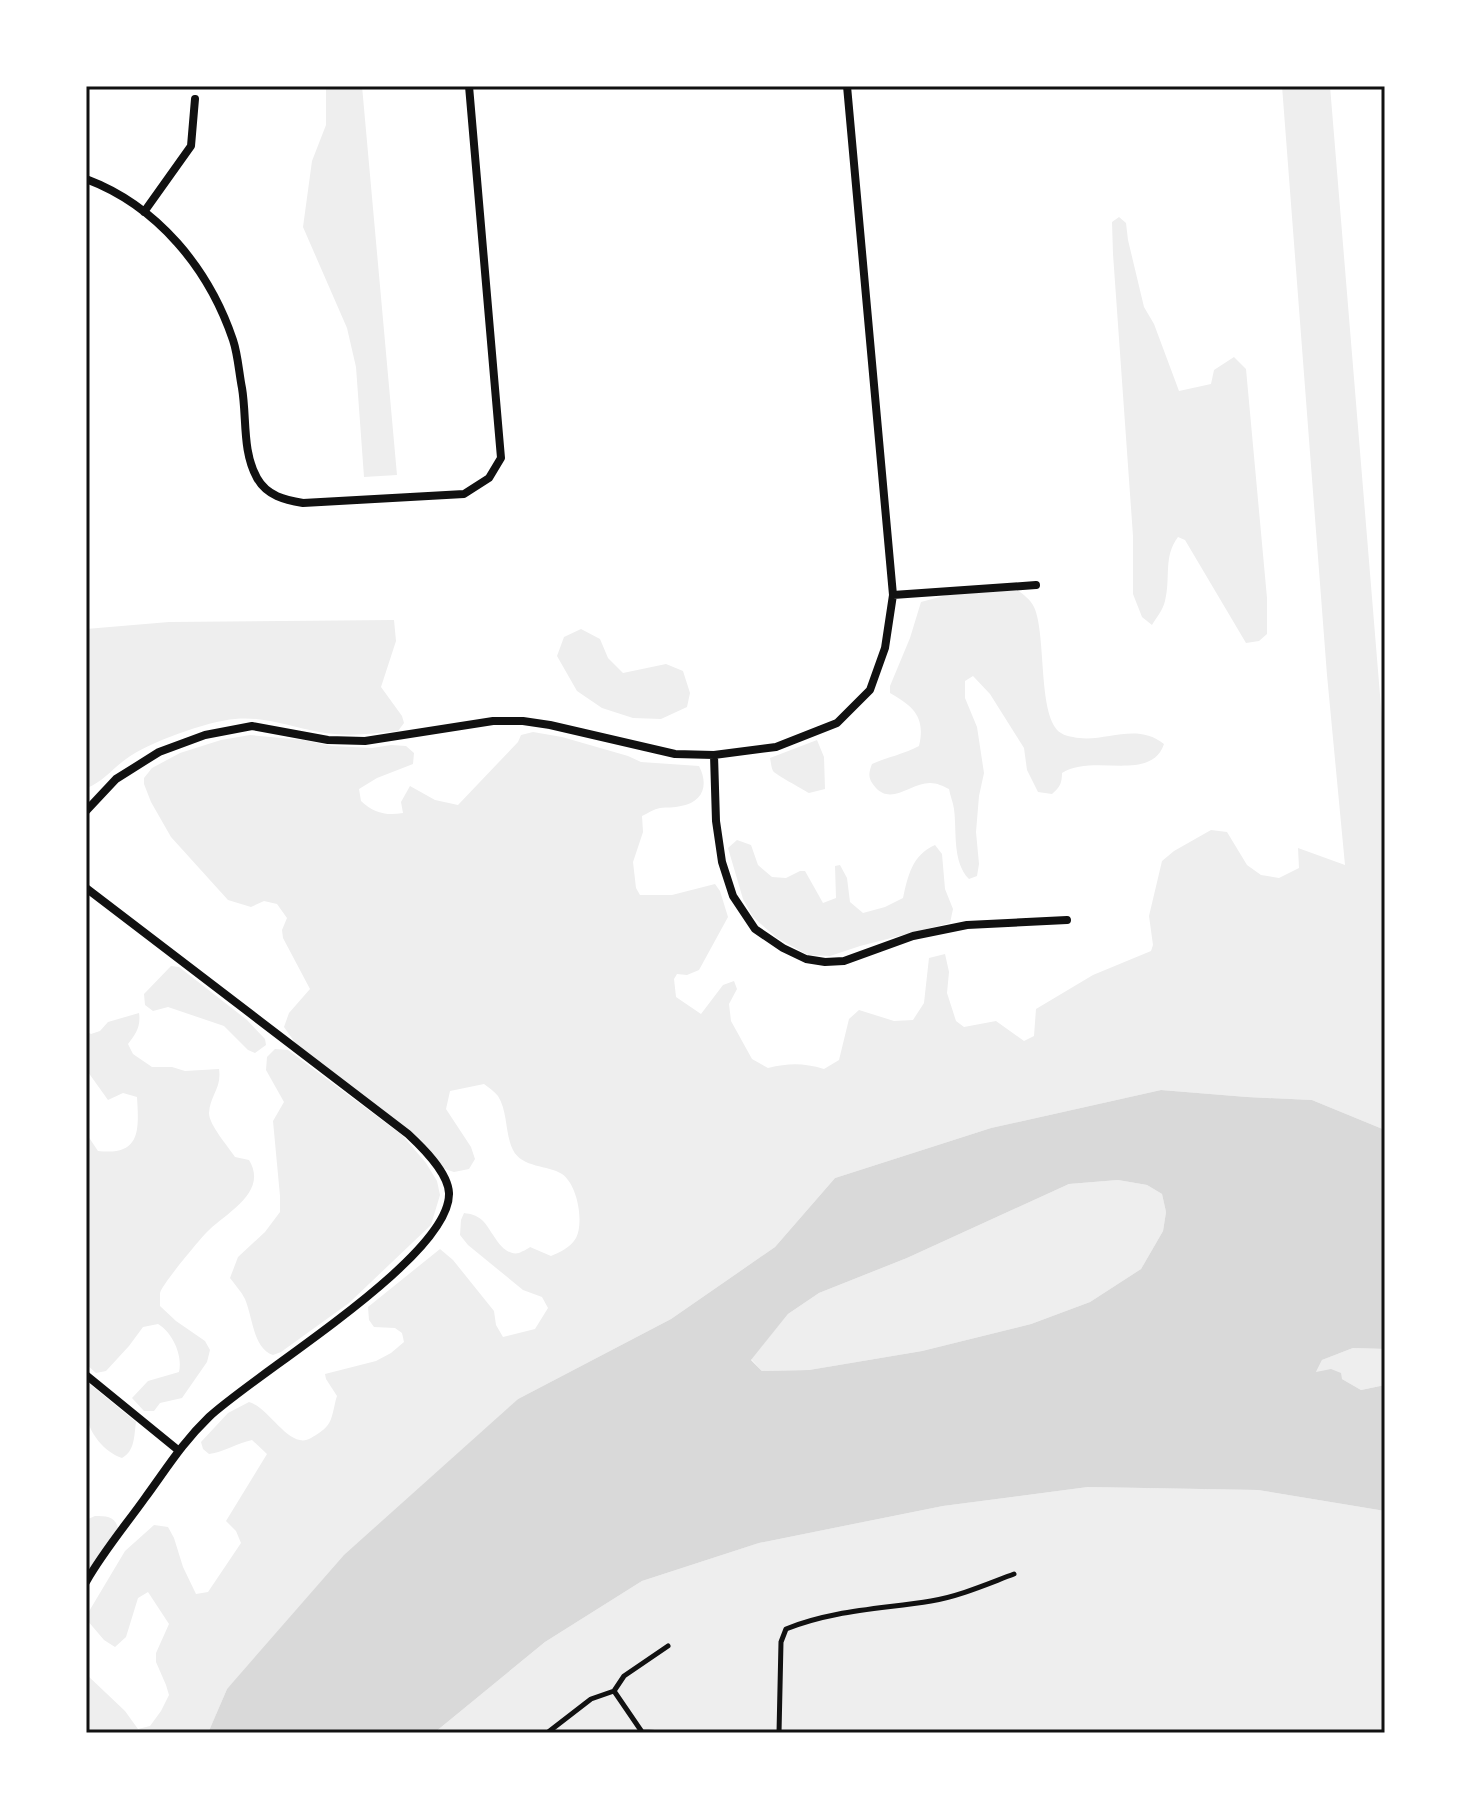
<svg xmlns="http://www.w3.org/2000/svg" width="1471" height="1819" viewBox="0 0 1471 1819" font-family="'Noto Sans',sans-serif">
<rect width="100%" height="100%" fill="#fff"/>
<path fill="#eee" d="M 326,86 L 362,86 L 397,475 L 364,477 L 356,367 L 347,328 L 303,227 L 312,161 L 326,125 Z
M 1282,86 L 1330,86 L 1385,756 L 1385,1130 L 1312,1100 L 1247,1097 L 1161,1090 L 991,1128 L 835,1178 L 775,1247 L 671,1319 L 518,1399 L 227,1689 L 208,1733 L 86,1733 L 86,1674 L 125,1711 L 138,1729 L 150,1726 L 161,1711 L 169,1695 L 166,1685 L 156,1662 L 156,1653 L 169,1624 L 148,1592 L 138,1598 L 126,1637 L 115,1647 L 104,1640 L 87,1620 L 88,1613 L 125,1551 L 154,1525 L 168,1527 L 174,1538 L 183,1567 L 196,1594 L 208,1592 L 241,1543 L 236,1531 L 226,1521 L 267,1454 L 252,1440 C 237,1443 224,1452 209,1454 L 203,1449 L 201,1442 L 228,1413 L 249,1402 C 269,1407 290,1451 311,1438 C 316,1435 324,1430 327,1426 C 333,1420 334,1404 337,1396 L 326,1379 L 325,1374 L 376,1361 L 391,1353 L 404,1342 L 402,1333 L 395,1328 L 374,1327 L 369,1320 L 368,1307 L 440,1249 L 453,1260 L 494,1311 L 496,1325 L 503,1337 L 535,1329 L 548,1308 L 542,1297 L 523,1290 L 468,1245 L 460,1235 L 461,1220 L 464,1213 C 471,1214 476,1215 482,1220 C 492,1229 501,1257 519,1253 C 519,1253 530,1248 530,1247 L 551,1256 C 560,1252 570,1248 576,1238 C 584,1223 578,1185 562,1174 C 548,1165 522,1168 513,1150 C 505,1134 508,1112 498,1096 C 494,1091 488,1087 484,1084 L 450,1091 L 446,1109 L 471,1147 L 475,1159 L 469,1169 L 454,1172 L 445,1169 L 419,1138 L 296,1044 L 284,1027 L 289,1013 L 310,989 L 283,938 L 282,930 L 287,918 L 277,904 L 264,901 L 251,907 L 228,900 L 171,837 L 151,802 L 144,784 L 144,778 L 152,768 L 180,753 L 221,740 L 250,735 L 303,740 L 332,746 L 372,748 L 391,745 L 406,746 L 414,753 L 413,764 L 377,778 L 359,789 L 361,801 C 374,813 386,816 403,813 L 401,802 L 410,786 L 435,800 L 458,805 L 518,742 L 521,735 L 533,732 L 562,737 L 628,756 L 641,762 L 699,766 C 709,785 703,802 681,806 C 674,808 667,807 660,808 C 654,809 648,813 642,816 L 643,832 L 633,862 L 636,888 L 640,895 L 672,895 L 715,884 L 720,891 L 728,917 L 699,970 L 687,975 L 677,974 L 674,979 L 676,997 L 701,1014 L 723,985 L 734,981 L 737,989 L 729,1004 L 731,1021 L 752,1059 L 768,1068 C 790,1063 803,1063 824,1069 L 839,1060 L 849,1019 L 859,1010 L 894,1021 L 913,1020 L 924,1003 L 929,958 L 945,954 L 949,972 L 947,993 L 956,1021 L 964,1027 L 996,1021 L 1024,1041 L 1034,1036 L 1036,1009 L 1093,975 L 1151,951 L 1153,945 L 1149,916 L 1162,861 L 1174,851 L 1211,830 L 1227,832 L 1247,865 L 1261,875 L 1279,878 L 1299,868 L 1298,848 L 1345,865 L 1327,675 Z
M 1119,217 L 1126,223 L 1128,240 L 1144,307 L 1154,324 L 1179,391 L 1211,384 L 1214,370 L 1234,357 L 1246,369 L 1267,598 L 1267,634 L 1259,641 L 1246,643 L 1185,540 L 1178,537 C 1163,557 1171,577 1165,601 C 1163,610 1156,618 1152,625 L 1142,617 L 1133,594 L 1133,536 L 1113,254 L 1112,222 Z
M 1017,590 C 1023,594 1031,600 1034,607 C 1047,635 1037,718 1061,733 C 1065,736 1069,736 1073,737 C 1104,744 1135,721 1164,744 C 1151,783 1093,753 1062,773 C 1062,783 1060,787 1052,794 L 1038,792 L 1027,770 L 1024,748 L 990,694 L 973,676 L 965,681 L 965,698 L 977,727 L 984,773 L 979,796 L 976,832 L 979,864 L 977,876 L 969,879 C 952,862 957,831 954,809 C 953,802 950,795 949,789 C 943,786 937,783 930,783 C 911,783 892,805 876,788 C 868,779 868,774 872,764 C 888,757 904,754 919,746 C 926,717 913,706 890,693 L 890,686 L 910,638 L 921,602 L 947,595 Z
M 394,620 L 396,641 L 381,687 L 402,716 L 404,723 L 398,731 C 370,734 347,737 319,732 C 291,727 264,716 235,719 C 208,721 147,743 126,759 C 112,769 104,781 87,788 L 86,787 L 86,629 L 169,622 Z
M 581,629 L 600,639 L 608,658 L 623,673 L 666,664 L 683,671 L 690,693 L 687,707 L 661,719 L 633,718 L 602,708 L 577,691 L 557,656 L 564,637 Z
M 817,740 L 824,757 L 825,789 L 809,793 C 802,789 775,774 773,771 C 771,767 771,762 770,758 Z
M 737,840 L 751,845 L 758,865 L 772,877 L 786,878 L 800,871 L 805,871 L 823,903 L 836,898 L 835,866 L 840,865 L 847,878 L 850,902 L 863,913 L 885,907 L 903,898 C 908,876 912,855 935,845 L 942,854 L 945,889 L 953,909 L 950,923 L 860,946 L 830,956 L 808,955 L 777,938 L 753,917 L 743,899 L 728,848 Z
M 171,966 L 179,967 L 247,1020 L 265,1039 L 266,1045 L 255,1053 L 248,1050 L 224,1026 L 168,1007 L 153,1011 L 145,1005 L 144,994 Z
M 139,1013 C 141,1026 136,1034 128,1044 L 133,1054 L 152,1067 L 172,1067 L 185,1071 L 219,1069 C 222,1088 210,1095 209,1113 C 209,1125 228,1146 235,1157 L 249,1160 C 269,1193 225,1213 206,1233 C 197,1243 163,1283 160,1293 C 160,1294 160,1305 160,1306 L 176,1321 L 205,1341 L 210,1350 L 207,1362 L 182,1398 L 160,1403 L 154,1411 L 144,1411 L 132,1398 L 148,1381 L 179,1372 C 183,1355 172,1332 158,1324 L 143,1327 L 129,1346 L 106,1371 L 96,1373 L 86,1364 L 86,1133 L 98,1151 C 141,1156 139,1130 137,1097 L 123,1093 L 108,1100 L 88,1072 L 86,1072 L 86,1031 L 91,1034 L 100,1031 L 108,1022 Z
M 275,1049 L 288,1050 L 402,1135 L 426,1163 L 437,1181 L 440,1195 L 431,1225 L 349,1303 L 281,1352 L 273,1355 C 253,1348 253,1318 245,1299 C 241,1291 235,1285 230,1278 L 238,1257 L 265,1232 L 280,1212 L 280,1196 L 273,1121 L 284,1102 L 266,1070 L 267,1057 Z
M 1118,1180 L 1147,1185 L 1162,1194 L 1166,1212 L 1163,1231 L 1141,1269 L 1090,1302 L 1031,1324 L 922,1351 L 809,1370 L 762,1371 L 751,1359 L 788,1314 L 819,1293 L 907,1258 L 1069,1184 Z
M 1353,1348 L 1385,1349 L 1385,1385 L 1361,1390 L 1342,1379 L 1316,1372 L 1322,1360 Z
M 86,1381 L 136,1422 C 134,1436 135,1451 122,1458 C 104,1452 89,1433 86,1414 C 84,1403 86,1391 86,1381 Z
M 1088,1487 L 1258,1490 L 1385,1511 L 1385,1733 L 434,1733 L 545,1642 L 642,1581 L 759,1543 L 943,1506 Z
M 95,1516 C 106,1516 115,1516 118,1528 L 86,1574 L 86,1520 Z"/>
<path fill="#d9d9d9" fill-rule="evenodd" d="M 1161,1090 L 1247,1097 L 1312,1100 L 1385,1130 L 1385,1349 L 1353,1348 L 1322,1360 L 1316,1372 L 1331,1369 L 1341,1373 L 1342,1379 L 1361,1390 L 1385,1385 L 1385,1511 L 1258,1490 L 1088,1487 L 943,1506 L 759,1543 L 642,1581 L 545,1642 L 434,1733 L 208,1733 L 227,1689 L 344,1555 L 518,1399 L 671,1319 L 775,1247 L 835,1178 L 991,1128 ZM 1118,1180 L 1147,1185 L 1162,1194 L 1166,1212 L 1163,1231 L 1141,1269 L 1090,1302 L 1031,1324 L 922,1351 L 809,1370 L 762,1371 L 751,1360 L 788,1314 L 819,1293 L 907,1258 L 1069,1184 Z"/>
<g fill="none" stroke-linecap="round" stroke-linejoin="round">
<path stroke="#111" stroke-width="5" d="M 642,1732 L 614,1691 L 624,1676 L 668,1646
M 642,1732 L 668,1733
M 547,1733 L 591,1699 L 614,1691
M 779,1733 L 781,1642 L 786,1629 C 833,1610 882,1609 931,1601 C 960,1596 987,1584 1014,1574"/>
<path stroke="#111" stroke-width="8" d="M 86,179 C 158,206 209,269 233,340 C 238,355 239,373 242,388 C 247,418 242,451 257,478 C 267,496 285,500 303,503 L 464,494 L 489,478 L 501,458 L 469,86
M 144,212 L 191,146 L 195,99
M 893,595 L 1036,585
M 714,755 L 716,821 L 722,862 L 733,896 L 755,929 L 783,948 L 806,959 L 825,962 L 844,961 L 913,936 L 967,925 L 1067,920
M 86,811 L 116,779 L 159,752 L 205,735 L 252,726 L 328,740 L 365,741 L 493,721 L 523,721 L 550,725 L 675,754 L 714,755 L 776,747 L 837,723 L 870,690 L 885,648 L 893,595 L 847,86
M 86,888 L 408,1134 C 422,1147 448,1172 449,1193 C 451,1257 257,1372 209,1417 C 182,1443 167,1468 145,1498 C 125,1526 103,1552 86,1582
M 86,1375 L 178,1450"/>
</g>
<rect width="1471" height="1819" fill="none" stroke="#ffffff" stroke-width="176"/>
<rect x="88" y="88" width="1295" height="1643" fill="none" stroke="#111" stroke-width="3"/>
</svg>
